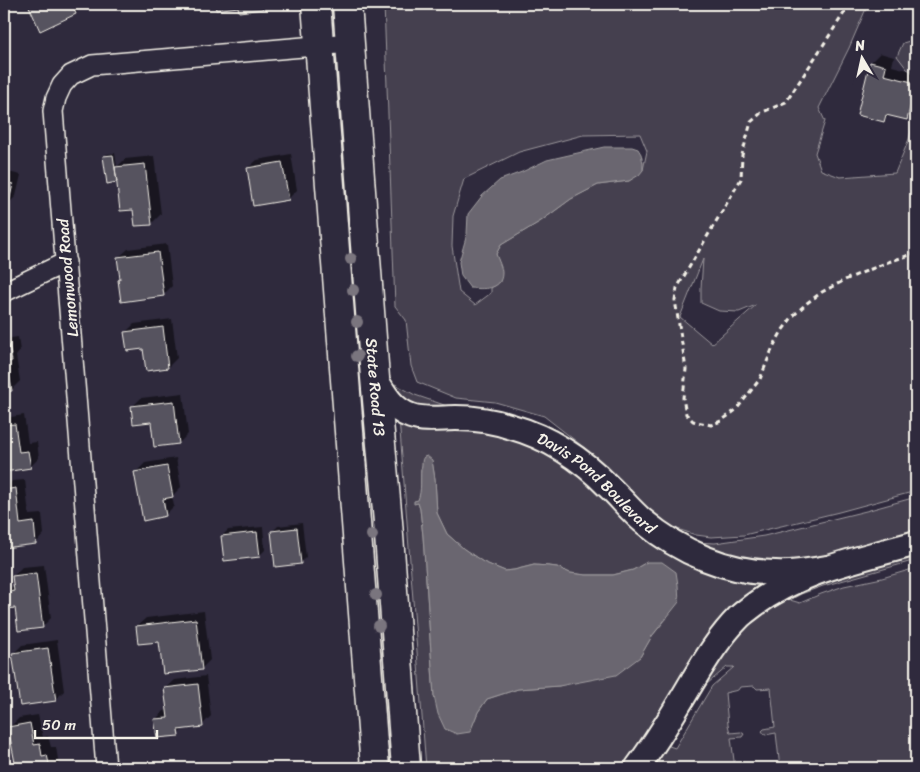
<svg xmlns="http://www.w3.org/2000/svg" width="920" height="772" viewBox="0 0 920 772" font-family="Sriracha,sans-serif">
<rect width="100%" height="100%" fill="#2f2a3d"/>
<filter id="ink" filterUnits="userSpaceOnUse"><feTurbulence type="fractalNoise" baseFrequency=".02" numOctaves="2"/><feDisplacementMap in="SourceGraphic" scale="10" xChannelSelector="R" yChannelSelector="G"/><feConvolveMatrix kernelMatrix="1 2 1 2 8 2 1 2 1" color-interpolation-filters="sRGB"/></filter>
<g filter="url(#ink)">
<path fill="#454050" stroke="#9c989c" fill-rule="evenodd" d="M 384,4 L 868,4 L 849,48 L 819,108 L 825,121 L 815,153 L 821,170 L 840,177 L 895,173 L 909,139 L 916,110 L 916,491 L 839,512 L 744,535 L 711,537 L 696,535 L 665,525 L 615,482 L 586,449 L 544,416 L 495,402 L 456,398 L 417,382 L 411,366 L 406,320 L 395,306 ZM 640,134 L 647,151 L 643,170 L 629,181 L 598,185 L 571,199 L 541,221 L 501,245 L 496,254 L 499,263 L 500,282 L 491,288 L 491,293 L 475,305 L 459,292 L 452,246 L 453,216 L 464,179 L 519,152 L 583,135 ZM 703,259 L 701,288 L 701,303 L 719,311 L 739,312 L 756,305 L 712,344 L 680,317 Z
M 916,39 L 916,75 L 907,69 L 897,56 L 903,43 Z
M 345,218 L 355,250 L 385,665 L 374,630 Z
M 395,384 L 415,395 L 453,408 L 454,410 L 416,406 L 396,398 Z
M 391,415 L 393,415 L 396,451 L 421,768 L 419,768 Z
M 399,418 L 422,426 L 503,431 L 561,461 L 763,583 L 762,587 L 662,712 L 629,762 L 622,768 L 426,768 ZM 423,459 L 432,461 L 435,479 L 437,513 L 447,534 L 464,549 L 483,562 L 505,571 L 514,570 L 534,565 L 549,566 L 557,567 L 570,573 L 586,575 L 613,575 L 633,570 L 647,562 L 667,618 L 652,636 L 640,657 L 559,686 L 518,689 L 487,699 L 478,712 L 470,731 L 434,697 L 423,536 L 420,509 L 418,503 L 421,492 L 421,470 L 422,466 Z
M 916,497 L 916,534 L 810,562 L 744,564 L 693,542 L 715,543 L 764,536 L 866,511 Z
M 916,553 L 916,560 L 823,586 L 801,594 L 790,600 L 800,603 L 821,594 L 844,586 L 882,578 L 916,568 L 916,768 L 780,768 L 776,733 L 765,735 L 762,731 L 764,729 L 775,727 L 771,688 L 757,689 L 754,686 L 740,687 L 738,690 L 725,693 L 728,725 L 730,733 L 741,732 L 744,734 L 742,737 L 731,738 L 735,768 L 648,768 L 715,662 L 758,614 L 797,589 ZM 727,667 L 734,667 L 712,686 L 675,748 L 669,746 L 707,684 Z"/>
<path fill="#6a6670" stroke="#a19ea0" d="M 604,147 L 632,147 L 638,149 L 641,154 L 643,163 L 643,170 L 639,175 L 629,181 L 598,185 L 571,199 L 541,221 L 501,245 L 496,254 C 498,260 502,267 502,273 C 502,291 482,289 470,288 L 461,276 L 459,262 L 467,234 L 468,214 L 482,196 L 500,180 L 522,172 L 547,160 Z
M 427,456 L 432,460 L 435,479 L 437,513 L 447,534 L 464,549 L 483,562 L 505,571 L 514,570 L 534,565 L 549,566 L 557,567 L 570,573 L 586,575 L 613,575 L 633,570 L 647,562 L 662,562 L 676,572 L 678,585 L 679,602 L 652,636 L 640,657 L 616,675 L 559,686 L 518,689 L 487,699 L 478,712 L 470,732 L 457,734 L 445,729 L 438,714 L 434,696 L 423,536 L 420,509 L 418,503 L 414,504 L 414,501 L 418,500 C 422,490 420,480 421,469 C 423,465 421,460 424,457 Z"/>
<path fill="#0007" d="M 29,4 L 84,4 L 76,13 L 41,29 Z
M 216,4 L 267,4 L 263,8 L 239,5 L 217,8 Z
M 880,53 L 894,57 L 892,66 L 916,72 L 916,106 L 915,110 L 906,118 L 890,114 L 884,121 L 858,115 L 871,62 Z
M 4,63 L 8,63 L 6,79 L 4,81 Z
M 115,153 L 117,167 L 125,159 L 154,156 L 161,214 L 152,223 L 134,208 L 104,157 L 107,154 Z
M 291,154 L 297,190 L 288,199 L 248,168 L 257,160 Z
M 4,171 L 21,175 L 16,196 L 7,205 L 4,204 Z
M 167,244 L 172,286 L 163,295 L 121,278 L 119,257 L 128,249 Z
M 172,319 L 177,358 L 168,367 L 125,333 L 134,324 Z
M 18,337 L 20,351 L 16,356 L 20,381 L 11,390 L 4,391 L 4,339 Z
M 183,393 L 188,434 L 179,443 L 132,407 L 141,398 Z
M 24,415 L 28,443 L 37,442 L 39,458 L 30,467 L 4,470 L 4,418 Z
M 176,458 L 181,487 L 172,496 L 174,506 L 165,515 L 136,472 L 145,463 Z
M 25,480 L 29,515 L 42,514 L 44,534 L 36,543 L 4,546 L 4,490 L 12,481 Z
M 302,523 L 306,557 L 301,562 L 272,532 L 278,526 Z
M 263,527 L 265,550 L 259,556 L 222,536 L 228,530 Z
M 44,565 L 51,618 L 42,627 L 6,593 L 14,585 L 13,576 L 22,567 Z
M 204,611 L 210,660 L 201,669 L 160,640 L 137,626 L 146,618 Z
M 57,640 L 64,691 L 55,700 L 13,654 L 22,645 Z
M 206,676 L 211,716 L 202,725 L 185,727 L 178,734 L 155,720 L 164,711 L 168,710 L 166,688 L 175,680 Z
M 38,715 L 43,737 L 48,736 L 51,747 L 56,747 L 59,766 L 57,768 L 18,768 L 10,727 L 19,718 Z
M 201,761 L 202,768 L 169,768 L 173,764 Z"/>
<path fill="#56525f" stroke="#f4f1e8" d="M 28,4 L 72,4 L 76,14 L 40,31 Z
M 215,4 L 263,4 L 263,9 L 239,12 L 238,7 L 216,10 Z
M 870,62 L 886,66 L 884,75 L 916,83 L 907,120 L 886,115 L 884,122 L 857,115 Z
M 113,155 L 117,182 L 107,184 L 103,156 Z
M 282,162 L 289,200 L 253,206 L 247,168 Z
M 145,164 L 152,225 L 135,226 L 133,210 L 120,211 L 115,167 Z
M 4,182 L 13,184 L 8,206 L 4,205 Z
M 158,252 L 164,296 L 121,302 L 118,280 L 120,279 L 117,257 Z
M 163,327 L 168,368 L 146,371 L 143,349 L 127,351 L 124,332 Z
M 9,345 L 12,361 L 7,362 L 12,391 L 4,392 L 4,346 Z
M 174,401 L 179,444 L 154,447 L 151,422 L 133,424 L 131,406 Z
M 15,424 L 19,452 L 28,451 L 31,468 L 4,472 L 4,425 Z
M 167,466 L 173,497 L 163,499 L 166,516 L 143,521 L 134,472 Z
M 16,488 L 20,524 L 34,522 L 36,544 L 4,548 L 4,490 Z
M 297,528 L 301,564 L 275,567 L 271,531 Z
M 257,532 L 260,557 L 224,561 L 221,536 Z
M 36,573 L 43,628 L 18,631 L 15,608 L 6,609 L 4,593 L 14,591 L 12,576 Z
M 196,619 L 202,670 L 163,674 L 159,642 L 138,644 L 136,626 Z
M 48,648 L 56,701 L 20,706 L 12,653 Z
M 198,684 L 203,727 L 178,730 L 179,736 L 157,738 L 154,719 L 168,718 L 164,688 Z
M 30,723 L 34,745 L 40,744 L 42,756 L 47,755 L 50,768 L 16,768 L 8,727 Z"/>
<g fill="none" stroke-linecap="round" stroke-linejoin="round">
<g stroke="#f4f1e8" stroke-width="22">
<path id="minor" d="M 4,292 L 66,262
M 106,768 L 53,111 L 56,98 L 62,85 L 71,75 L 92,65 L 350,43"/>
</g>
<g stroke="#f4f1e8" stroke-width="28">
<g id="tertiary">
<path id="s1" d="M 375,378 C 384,394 393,410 411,416 C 425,421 442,418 456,418 C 475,418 494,421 512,427 C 548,437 582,459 608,486 C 620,497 630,510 643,521 C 680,552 726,572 775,573 C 792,574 810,571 827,568"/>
<path d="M 637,768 C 657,741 675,711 692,682 C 706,659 720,636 739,617 C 743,613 749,609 754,605 C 801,570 861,559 916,543"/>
</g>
</g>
<g stroke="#f4f1e8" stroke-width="31">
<g id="primary">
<path d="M 316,4 L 375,768"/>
<path id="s2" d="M 347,4 L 375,378 L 388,522 L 406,768"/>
</g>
</g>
<path stroke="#f4f1e8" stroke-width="3" stroke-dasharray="5 4" stroke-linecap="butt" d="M 850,4 L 786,102 L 761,113 L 751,122 L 742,155 L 741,179 L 677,288 L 675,300 L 686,369 L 683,398 L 686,414 L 693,421 L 711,425 L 721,421 L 736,410 L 760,379 L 773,347 L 782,331 L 793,316 L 807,303 L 822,292 L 847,279 L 888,262 L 916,253"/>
<use href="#minor" stroke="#2f2a3d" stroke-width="19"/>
<use href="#tertiary" stroke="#2f2a3d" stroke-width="24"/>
<use href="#primary" stroke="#2f2a3d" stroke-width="28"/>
</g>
<g fill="#7a757e">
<circle cx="351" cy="259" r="6"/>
<circle cx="353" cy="290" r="6"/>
<circle cx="357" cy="322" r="6"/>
<circle cx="357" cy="356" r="6"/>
<circle cx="372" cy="535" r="6"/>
<circle cx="376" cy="595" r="6"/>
<circle cx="379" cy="626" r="6"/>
</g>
</g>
<g text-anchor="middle" stroke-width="4" stroke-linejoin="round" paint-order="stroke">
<g font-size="16" fill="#f4f1e8" stroke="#2f2a3d">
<text transform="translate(67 278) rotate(-95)" y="6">Lemonwood Road</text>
<text dy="6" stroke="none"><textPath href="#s2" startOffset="384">State Road 13</textPath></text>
<text dy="6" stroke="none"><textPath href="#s1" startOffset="259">Davis Pond Boulevard</textPath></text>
</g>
</g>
<rect width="920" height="772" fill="none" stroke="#2f2a3d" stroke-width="20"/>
<rect x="10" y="10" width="900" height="752" fill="none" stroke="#f4f1e8" stroke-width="2" filter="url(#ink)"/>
<g transform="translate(862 58) rotate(351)" stroke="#2f2a3d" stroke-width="4" paint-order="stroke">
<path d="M0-4L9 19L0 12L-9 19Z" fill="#f4f1e8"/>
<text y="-8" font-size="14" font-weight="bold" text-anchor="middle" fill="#f4f1e8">N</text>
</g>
<path d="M35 730v8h122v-8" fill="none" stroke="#f4f1e8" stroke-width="2.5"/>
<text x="42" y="730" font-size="15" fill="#f4f1e8" stroke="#2f2a3d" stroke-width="4" paint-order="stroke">50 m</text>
</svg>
